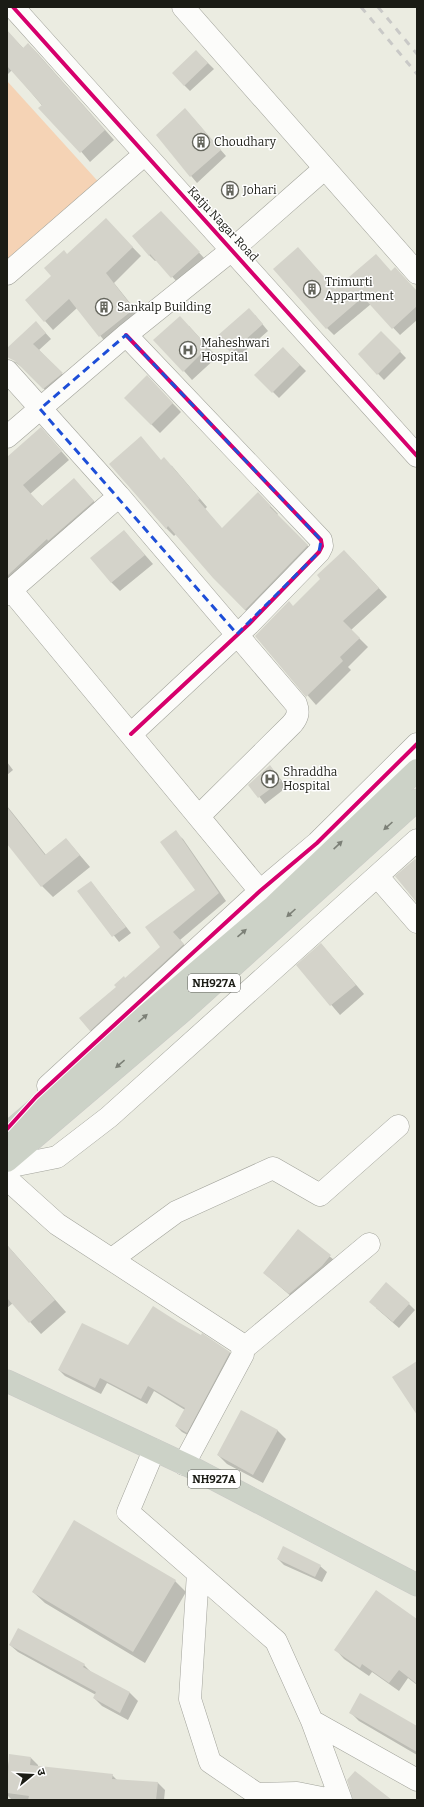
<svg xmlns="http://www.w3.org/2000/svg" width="424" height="1807" viewBox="0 0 424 1807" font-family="Bitter,'Noto Sans Devanagari',serif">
<rect width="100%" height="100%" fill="#ebece1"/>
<path fill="#f5d3b5" d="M 7,81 L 104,188 L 7,276 Z"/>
<path fill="#0003" d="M 7,31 L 24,49 L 28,44 L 38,54 L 114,140 L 90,162 L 12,70 L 7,75 Z
M 202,57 L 214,69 L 190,91 L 184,85 Z
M 185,109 L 226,156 L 197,183 L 157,135 Z
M 161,212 L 205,259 L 178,283 L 157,260 L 155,261 L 149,255 Z
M 114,228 L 141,256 L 114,283 L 142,318 L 108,345 L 77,308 L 53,330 L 45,321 L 52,276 L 68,255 Z
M 298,248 L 335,290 L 376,255 L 391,272 L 417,292 L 417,320 L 400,335 L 371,304 L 334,335 L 327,328 Z
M 255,315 L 268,331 L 237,358 L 231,352 Z
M 189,326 L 217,357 L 192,380 L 184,371 Z
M 42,329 L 51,339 L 39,350 L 68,380 L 50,395 L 22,367 L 13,361 L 19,363 L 7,355 L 7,349 Z
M 381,332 L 406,358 L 384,380 L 359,354 Z
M 283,348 L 306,371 L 279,398 L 256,375 Z
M 155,385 L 181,412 L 160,433 L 125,398 Z
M 48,436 L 69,460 L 30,494 L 43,507 L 81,487 L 101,509 L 7,593 L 7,463 Z
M 161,461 L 172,466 L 207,507 L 205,509 L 222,529 L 258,493 L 278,514 L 277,515 L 315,553 L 253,618 L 214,578 L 176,534 L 174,536 L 166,528 Z
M 124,531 L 153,564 L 120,591 L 111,582 Z
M 353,560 L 387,597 L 351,630 L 368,647 L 348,667 L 351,670 L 316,705 L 256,636 Z
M 7,762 L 13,770 L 7,775 Z
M 270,766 L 287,787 L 265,804 L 250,785 Z
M 7,806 L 46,855 L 66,839 L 90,867 L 53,897 L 42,886 L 7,842 Z
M 175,832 L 183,839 L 226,901 L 180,940 L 190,952 L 98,1037 L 90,1030 L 117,987 L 162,948 L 196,890 Z
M 91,882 L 131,933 L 119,942 L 79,891 Z
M 321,944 L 364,994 L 340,1015 L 298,966 Z
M 298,1230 L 340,1265 L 299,1303 L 264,1273 Z
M 7,1245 L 66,1312 L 41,1334 L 13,1303 L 7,1308 Z
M 409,1304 L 415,1310 L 399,1328 L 376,1308 Z
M 177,1323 L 229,1352 L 235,1358 L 193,1438 L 182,1432 L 176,1426 L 185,1410 L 154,1391 L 147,1404 L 107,1383 L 101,1394 L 65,1376 L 59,1370 L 128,1346 Z
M 277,1430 L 286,1439 L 263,1483 L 227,1464 L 218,1455 Z
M 278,1559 L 320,1566 L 327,1572 L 322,1582 L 284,1565 Z
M 175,1581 L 186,1592 L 145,1663 L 45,1603 L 33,1592 Z
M 417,1620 L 417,1685 L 408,1678 L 399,1691 L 372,1672 L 369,1676 L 344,1659 L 336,1650 Z
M 10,1645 L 84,1665 L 91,1672 L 130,1693 L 138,1701 L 128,1720 L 102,1706 L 94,1698 L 96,1695 L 18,1652 Z
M 350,1712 L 417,1727 L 417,1755 L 359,1721 Z
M 10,1755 L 31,1758 L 38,1765 L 38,1767 L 112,1775 L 117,1780 L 158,1783 L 165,1790 L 164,1800 L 11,1799 L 7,1795 L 7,1773 Z"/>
<path fill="#d4d3ca" d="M 7,30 L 23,48 L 28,43 L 105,130 L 80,153 L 38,108 L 42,105 L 7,66 Z
M 196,50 L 208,63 L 184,86 L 172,73 Z
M 185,108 L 221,150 L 190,177 L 156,135 Z
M 161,211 L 200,252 L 171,278 L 150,254 L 149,256 L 132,236 Z
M 106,218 L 133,247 L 106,273 L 134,309 L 99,337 L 69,299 L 44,322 L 25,300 L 51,276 L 44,268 L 64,250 L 67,254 Z
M 298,247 L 335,289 L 376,254 L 391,271 L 395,267 L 417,291 L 417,306 L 392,329 L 363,297 L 326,329 L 273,269 Z
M 249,308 L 263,324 L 231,353 L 216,337 Z
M 180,316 L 208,347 L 183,372 L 153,340 Z
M 36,321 L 46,333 L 33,344 L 63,373 L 43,389 L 15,361 L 7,357 L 7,348 Z
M 381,331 L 401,351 L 377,375 L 358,354 Z
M 283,347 L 300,365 L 272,393 L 254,375 Z
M 147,375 L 173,403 L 151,425 L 124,398 Z
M 41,427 L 62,451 L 23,485 L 42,506 L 74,478 L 94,501 L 48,541 L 47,539 L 7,576 L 7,457 Z
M 141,436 L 161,460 L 164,457 L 200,499 L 198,500 L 222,528 L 258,492 L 271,506 L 270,507 L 308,545 L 245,610 L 213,578 L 168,526 L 166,529 L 109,464 Z
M 124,530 L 145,555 L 111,583 L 90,558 Z
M 344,550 L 379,588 L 343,621 L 360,638 L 340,657 L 343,661 L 306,697 L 255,636 L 289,601 L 293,606 L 320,579 L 317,575 Z
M 270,765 L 281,781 L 258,798 L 248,785 Z
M 7,807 L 45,855 L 66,838 L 80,855 L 41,887 L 7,844 Z
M 176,830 L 219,893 L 173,932 L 184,944 L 90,1031 L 79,1018 L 116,987 L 114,985 L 124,976 L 125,978 L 160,947 L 145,927 L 195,890 L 160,842 Z
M 415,859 L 417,861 L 417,903 L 395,876 Z
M 91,881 L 126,927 L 112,937 L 77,891 Z
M 321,943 L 356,985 L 330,1006 L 296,965 Z
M 298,1229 L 331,1255 L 322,1266 L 289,1294 L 263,1273 Z
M 7,1245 L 55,1300 L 29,1323 L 7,1298 Z
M 386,1282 L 410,1303 L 393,1322 L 369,1302 Z
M 153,1306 L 178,1322 L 201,1335 L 202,1333 L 230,1352 L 187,1433 L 175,1426 L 185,1408 L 148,1386 L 141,1399 L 100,1378 L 95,1388 L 58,1370 L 82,1323 L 128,1345 Z
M 417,1361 L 417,1415 L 392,1377 Z
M 241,1410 L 278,1430 L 253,1475 L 217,1455 Z
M 74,1520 L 176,1580 L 133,1652 L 32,1592 Z
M 283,1546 L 321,1565 L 315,1577 L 277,1559 Z
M 376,1590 L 417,1619 L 417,1684 L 399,1670 L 389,1683 L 362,1664 L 360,1668 L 334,1650 Z
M 18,1628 L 85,1664 L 83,1667 L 130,1692 L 120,1713 L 93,1698 L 96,1692 L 9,1645 Z
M 360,1693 L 417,1726 L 417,1752 L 349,1713 Z
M 9,1754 L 31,1757 L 30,1765 L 113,1774 L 112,1779 L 158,1782 L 156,1800 L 28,1800 L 29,1796 L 7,1793 Z
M 355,1771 L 392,1800 L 353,1800 L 347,1780 Z"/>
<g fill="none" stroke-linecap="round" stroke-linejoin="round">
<g stroke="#a2a39b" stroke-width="23">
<path id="minor" d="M 13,7 C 147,157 283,305 417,456
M 183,7 L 417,273
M 7,274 L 145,154
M 126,335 L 321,540 L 322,546 L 319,552 L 249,624 L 131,734
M 7,371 L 119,496 L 11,590
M 7,437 L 126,335 L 233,249 L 324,169
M 119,496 L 296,704 C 299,712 298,717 292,724 L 199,816
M 7,594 L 11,590 L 260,891
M 377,876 L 417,922
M 48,1086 L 260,891 L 317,843 L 417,744
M 7,1167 L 57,1157 L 109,1117 L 417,840
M 7,1179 L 57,1224 L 241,1344 L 243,1354 L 184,1464
M 112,1259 L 176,1212 L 273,1168 L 320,1195 L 398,1126
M 243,1349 L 369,1244
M 154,1450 L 128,1512 L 276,1641 L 312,1721 L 341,1800
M 198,1573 L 190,1699 L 210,1762 L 257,1794 L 259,1800
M 312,1721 L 417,1780
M 257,1794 L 297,1793 L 332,1800"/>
</g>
<g stroke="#cacac6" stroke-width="23">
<path id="highway" d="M 7,1134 L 274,906 L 417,770
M 7,1161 L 183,1011 L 417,800
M 7,1381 L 191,1467 L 417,1585"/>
</g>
<use href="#minor" stroke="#fcfcfa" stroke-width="22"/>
<use href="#highway" stroke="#ccd2c7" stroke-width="22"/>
<path stroke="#c9c9c7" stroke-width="3" stroke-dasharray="7 7" stroke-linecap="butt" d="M 361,7 L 417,74
M 378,7 L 417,54"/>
<g stroke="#fff" stroke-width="6">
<path id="cycleway" d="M 13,7 C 147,157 283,305 417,456
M 126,335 L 321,540 L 322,546 L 319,552 L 249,624 L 131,734
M 7,1129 L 36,1097 L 260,891 L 317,843 L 417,744"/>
</g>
<use href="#cycleway" stroke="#d6006c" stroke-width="4"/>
</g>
<defs><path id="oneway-solid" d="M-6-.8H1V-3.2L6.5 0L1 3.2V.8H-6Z"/></defs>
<g fill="#7c8077">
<use href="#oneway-solid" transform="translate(388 826) rotate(138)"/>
<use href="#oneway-solid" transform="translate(338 845) rotate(-43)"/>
<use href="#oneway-solid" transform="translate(291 913) rotate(138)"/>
<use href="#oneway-solid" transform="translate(242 933) rotate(-41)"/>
<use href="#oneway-solid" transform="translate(143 1018) rotate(-41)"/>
<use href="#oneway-solid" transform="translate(120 1064) rotate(140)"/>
</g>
<path fill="none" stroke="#1d4ed8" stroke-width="3" stroke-dasharray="8 5" stroke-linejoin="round" d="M 126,335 L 321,540 L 319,552 L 237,634 L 40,409 Z"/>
<defs>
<g id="building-ring" transform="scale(0.9)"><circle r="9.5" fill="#fff" stroke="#64655c" stroke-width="1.5"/><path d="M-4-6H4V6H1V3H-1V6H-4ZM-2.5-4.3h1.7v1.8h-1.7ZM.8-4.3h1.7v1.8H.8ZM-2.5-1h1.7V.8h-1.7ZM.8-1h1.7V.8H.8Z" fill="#64655c"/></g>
<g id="hospital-ring" transform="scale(0.9)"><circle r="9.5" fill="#fff" stroke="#64655c" stroke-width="1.5"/><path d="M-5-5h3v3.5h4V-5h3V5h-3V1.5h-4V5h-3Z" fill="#64655c"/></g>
</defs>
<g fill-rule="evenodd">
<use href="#building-ring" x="201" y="142"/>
<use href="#building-ring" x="230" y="190"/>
<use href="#building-ring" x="312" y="289"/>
<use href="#building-ring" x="104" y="307"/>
<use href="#hospital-ring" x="188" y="350"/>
<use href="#hospital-ring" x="270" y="779"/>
</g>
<g text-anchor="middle" stroke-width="3" stroke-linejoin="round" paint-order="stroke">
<g fill="#fff" stroke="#5f605b" stroke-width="1">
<rect x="188" y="974" width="52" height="18" rx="3"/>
<rect x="188" y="1470" width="52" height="18" rx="3"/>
</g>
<g font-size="11" font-weight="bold" fill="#1b1c15">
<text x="214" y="987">NH927A</text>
<text x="214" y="1483">NH927A</text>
</g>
<g font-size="12" fill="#1b1c15" stroke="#fff" text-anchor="start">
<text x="214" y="146">Choudhary</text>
<text x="243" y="194">Johari</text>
<text x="325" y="286">Trimurti<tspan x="325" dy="14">Appartment</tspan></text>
<text x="117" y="311">Sankalp Building</text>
<text x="201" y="347">Maheshwari<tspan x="201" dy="14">Hospital</tspan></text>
<text x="283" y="776">Shraddha<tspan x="283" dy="14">Hospital</tspan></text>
</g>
<g font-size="12" fill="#1b1c15" stroke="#fff">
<text transform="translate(223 224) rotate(47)" y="4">Katju Nagar Road</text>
</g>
</g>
<rect width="424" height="1807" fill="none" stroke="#1b1c15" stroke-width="16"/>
<g transform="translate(32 1775) rotate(72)" stroke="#ffffff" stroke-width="3" paint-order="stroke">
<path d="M0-3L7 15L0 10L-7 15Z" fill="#1b1c15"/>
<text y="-6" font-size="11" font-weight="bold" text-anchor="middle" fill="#1b1c15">उ</text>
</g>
</svg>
